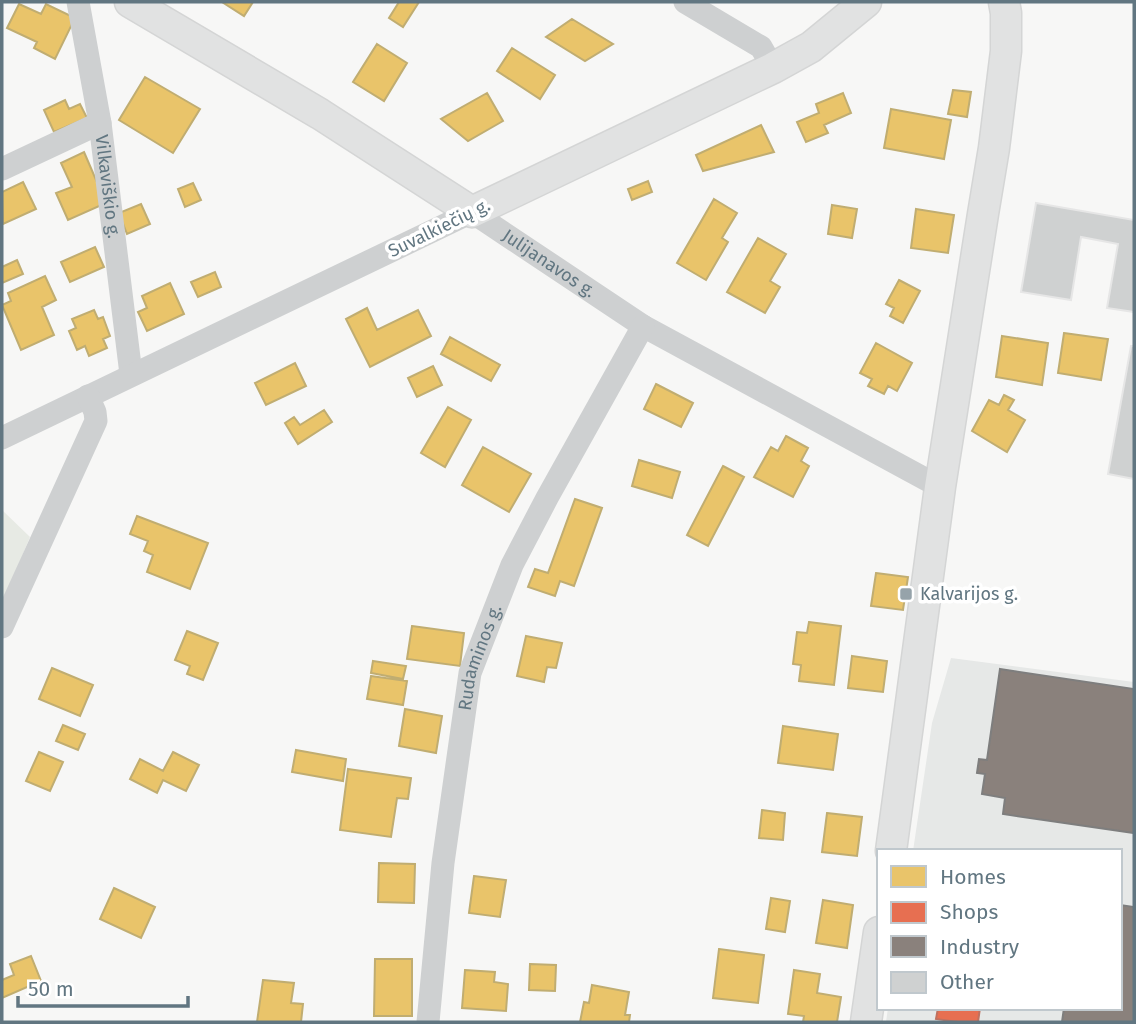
<svg xmlns="http://www.w3.org/2000/svg" width="1136" height="1024" viewBox="0 0 1136 1024" font-family="'Fira Sans',sans-serif">
<rect width="100%" height="100%" fill="#f7f7f6"/>
<path fill="#e6e8e7" d="M 951,658 L 1134,682 L 1134,1022 L 886,1022 L 888,1008 L 1120,1008 L 1120,851 L 913,851 L 932,723 Z"/>
<path fill="#e7eae4" d="M 2,510 L 30,537 L 2,604 Z"/>
<path fill="#e9c46a" stroke="#c0ad71" stroke-width="2" d="M 222,2 L 253,2 L 244,16 Z
M 399,2 L 419,2 L 403,27 L 389,18 Z
M 19,4 L 41,14 L 46,4 L 75,18 L 55,59 L 34,48 L 37,42 L 7,28 Z
M 572,19 L 613,44 L 585,61 L 546,37 Z
M 377,44 L 407,63 L 384,101 L 353,82 Z
M 512,48 L 555,75 L 540,99 L 497,71 Z
M 145,77 L 200,109 L 173,153 L 119,120 Z
M 953,90 L 971,92 L 967,117 L 948,114 Z
M 487,93 L 503,121 L 468,141 L 441,119 Z
M 843,93 L 851,113 L 824,125 L 828,133 L 806,142 L 797,122 L 819,113 L 816,104 Z
M 65,100 L 69,109 L 80,104 L 87,118 L 54,132 L 44,110 Z
M 891,109 L 951,120 L 944,159 L 884,148 Z
M 761,125 L 774,152 L 703,171 L 696,155 Z
M 84,152 L 106,203 L 68,220 L 56,193 L 72,187 L 61,163 Z
M 648,181 L 652,192 L 632,200 L 628,189 Z
M 23,182 L 36,209 L 3,224 L 2,192 Z
M 193,183 L 201,200 L 185,207 L 178,189 Z
M 714,199 L 737,213 L 722,238 L 728,242 L 706,280 L 677,263 Z
M 141,204 L 150,224 L 127,234 L 119,213 Z
M 832,205 L 857,209 L 852,238 L 828,234 Z
M 916,209 L 954,215 L 948,253 L 911,248 Z
M 758,238 L 786,254 L 770,281 L 780,287 L 765,313 L 727,292 Z
M 95,247 L 104,267 L 70,282 L 61,262 Z
M 17,260 L 23,274 L 2,283 L 2,267 Z
M 215,272 L 221,287 L 198,297 L 191,282 Z
M 45,276 L 56,300 L 42,307 L 54,335 L 21,350 L 2,305 L 11,301 L 8,293 Z
M 899,280 L 920,291 L 903,323 L 890,316 L 894,308 L 886,304 Z
M 170,283 L 184,314 L 147,331 L 138,312 L 147,308 L 142,296 Z
M 367,308 L 377,330 L 418,310 L 431,336 L 370,367 L 346,319 Z
M 94,310 L 98,319 L 103,317 L 110,336 L 103,339 L 107,348 L 89,356 L 85,346 L 77,350 L 69,331 L 76,328 L 72,319 Z
M 1064,333 L 1108,339 L 1101,380 L 1058,373 Z
M 1002,336 L 1048,343 L 1042,385 L 996,377 Z
M 450,337 L 500,365 L 491,381 L 441,354 Z
M 876,343 L 912,363 L 897,391 L 888,386 L 884,394 L 868,386 L 872,379 L 860,373 Z
M 295,363 L 306,386 L 266,405 L 255,383 Z
M 433,366 L 442,385 L 417,397 L 408,378 Z
M 656,384 L 693,403 L 681,427 L 644,409 Z
M 1004,395 L 1014,400 L 1008,410 L 1025,420 L 1007,452 L 972,431 L 989,400 L 999,405 Z
M 448,407 L 471,420 L 445,467 L 421,453 Z
M 324,410 L 332,422 L 298,444 L 285,423 L 294,417 L 300,425 Z
M 786,436 L 808,448 L 801,461 L 809,466 L 793,497 L 754,477 L 771,447 L 778,451 Z
M 483,447 L 531,474 L 509,512 L 462,485 Z
M 639,460 L 680,472 L 672,498 L 632,486 Z
M 723,466 L 744,477 L 708,546 L 687,535 Z
M 575,499 L 602,508 L 574,586 L 560,581 L 555,596 L 528,587 L 535,569 L 548,573 Z
M 137,516 L 208,543 L 190,589 L 147,572 L 153,555 L 144,551 L 148,541 L 130,534 Z
M 876,573 L 908,577 L 903,610 L 871,606 Z
M 809,622 L 841,626 L 834,685 L 799,681 L 801,665 L 793,664 L 797,632 L 807,633 Z
M 412,626 L 464,633 L 460,666 L 407,659 Z
M 187,631 L 218,643 L 203,680 L 187,674 L 190,666 L 175,660 Z
M 526,636 L 562,643 L 556,668 L 547,667 L 544,682 L 517,676 Z
M 852,656 L 887,661 L 883,692 L 848,688 Z
M 373,661 L 406,666 L 403,679 L 371,673 Z
M 52,668 L 93,685 L 80,716 L 39,699 Z
M 371,676 L 407,681 L 403,705 L 367,699 Z
M 405,709 L 442,716 L 436,753 L 399,746 Z
M 63,725 L 85,734 L 78,750 L 56,741 Z
M 783,726 L 838,734 L 833,770 L 778,763 Z
M 296,750 L 346,759 L 343,781 L 292,772 Z
M 39,752 L 63,762 L 50,791 L 26,781 Z
M 173,752 L 199,765 L 186,791 L 163,780 L 157,793 L 130,779 L 140,759 L 163,771 Z
M 348,769 L 411,778 L 408,799 L 397,798 L 391,837 L 340,830 Z
M 762,810 L 785,813 L 783,840 L 759,838 Z
M 827,813 L 862,817 L 857,856 L 822,852 Z
M 379,863 L 415,864 L 414,903 L 378,902 Z
M 474,876 L 506,880 L 500,917 L 469,913 Z
M 114,888 L 155,907 L 141,938 L 100,919 Z
M 771,898 L 790,901 L 785,932 L 766,929 Z
M 823,900 L 853,905 L 847,948 L 816,943 Z
M 719,949 L 764,955 L 758,1003 L 713,998 Z
M 31,956 L 41,981 L 2,998 L 2,980 L 14,975 L 10,964 Z
M 375,959 L 412,959 L 412,1016 L 374,1016 Z
M 530,964 L 556,965 L 555,991 L 529,990 Z
M 465,970 L 495,972 L 494,982 L 508,984 L 506,1011 L 462,1008 Z
M 794,970 L 820,974 L 817,993 L 841,997 L 837,1022 L 803,1022 L 804,1016 L 788,1014 Z
M 263,980 L 294,983 L 291,1003 L 303,1004 L 301,1022 L 257,1022 Z
M 592,985 L 629,992 L 625,1015 L 630,1015 L 629,1022 L 580,1022 L 584,1002 L 589,1003 Z"/>
<path fill="#e76f51" stroke="#bf715f" stroke-width="2" d="M 938,1008 L 980,1008 L 978,1022 L 958,1022 L 936,1019 Z"/>
<path fill="#8a817c" stroke="#7e7e7e" stroke-width="2" d="M 1000,669 L 1134,689 L 1134,833 L 1003,814 L 1005,798 L 982,794 L 985,774 L 977,773 L 979,759 L 987,760 Z
M 1120,905 L 1134,907 L 1134,1022 L 1062,1022 L 1064,1008 L 1120,1008 Z"/>
<path fill="#cfd1d1" stroke="#e6e6e6" stroke-width="2" d="M 1036,203 L 1134,220 L 1134,312 L 1107,308 L 1118,244 L 1081,237 L 1071,300 L 1021,292 Z
M 1131,346 L 1134,346 L 1134,479 L 1108,474 Z"/>
<g fill="none" stroke-linecap="round" stroke-linejoin="round">
<g stroke="#d4d5d5" stroke-width="33">
<path id="major" d="M 130,2 L 320,114 L 472,212 L 773,68 L 811,47 L 866,2
M 891,851 L 940,487 L 983,214 L 994,148 L 1006,51 L 1006,13 L 1004,2
M 866,1022 L 879,932"/>
</g>
<g stroke="#ced0d1" stroke-width="23">
<path id="s1" d="M 78,2 L 100,123 L 131,374"/>
<path d="M 685,2 L 761,47 L 773,68"/>
<path d="M 2,169 L 100,123"/>
<path id="s2" d="M 2,438 L 472,212 L 643,326 L 940,487"/>
<path d="M 2,627 L 96,421 L 95,412 L 88,396"/>
<path id="s3" d="M 428,1022 L 443,863 L 470,673 L 512,565 L 547,498 L 643,326"/>
</g>
<use href="#major" stroke="#e1e2e2" stroke-width="30"/>
</g>
<rect fill="#96a3aa" stroke="#fff" stroke-width="2.5" x="899" y="587" width="14" height="14" rx="3.5"/>
<g text-anchor="middle" stroke-width="7" stroke-linejoin="round" paint-order="stroke">
<g font-size="18" fill="#617681" stroke="#fff">
<text dy="6" stroke="none"><textPath href="#s1" startOffset="187">Vilkaviškio g.</textPath></text>
<text transform="translate(439 228) rotate(-26)" y="6">Suvalkiečių g.</text>
<text dy="6" stroke="none"><textPath href="#s2" startOffset="614">Julijanavos g.</textPath></text>
<text dy="6" stroke="none"><textPath href="#s3" startOffset="369">Rudaminos g.</textPath></text>
</g>
<g font-size="18" fill="#617681" stroke="#fff" text-anchor="start">
<text x="920" y="600">Kalvarijos g.</text>
</g>
</g>
<rect width="1136" height="1024" fill="none" stroke="#617681" stroke-width="7"/>
<rect x="877" y="849" width="245" height="161" fill="#ffffff" stroke="#c0c8cd" stroke-width="2"/>
<rect x="891" y="866" width="35" height="21" fill="#e9c46a" stroke="#c0c8cd" stroke-width="2"/>
<text x="940" y="884" font-size="21" fill="#617681">Homes</text>
<rect x="891" y="902" width="35" height="21" fill="#e76f51" stroke="#c0c8cd" stroke-width="2"/>
<text x="940" y="919" font-size="21" fill="#617681">Shops</text>
<rect x="891" y="936" width="35" height="21" fill="#8a817c" stroke="#c0c8cd" stroke-width="2"/>
<text x="940" y="954" font-size="21" fill="#617681">Industry</text>
<rect x="891" y="972" width="35" height="21" fill="#cfd1d1" stroke="#c0c8cd" stroke-width="2"/>
<text x="940" y="989" font-size="21" fill="#617681">Other</text>
<path d="M18 996v10h170v-10" fill="none" stroke="#617681" stroke-width="3.5"/>
<text x="28" y="996" font-size="21" fill="#617681" stroke="#ffffff" stroke-width="5" paint-order="stroke">50 m</text>
</svg>
